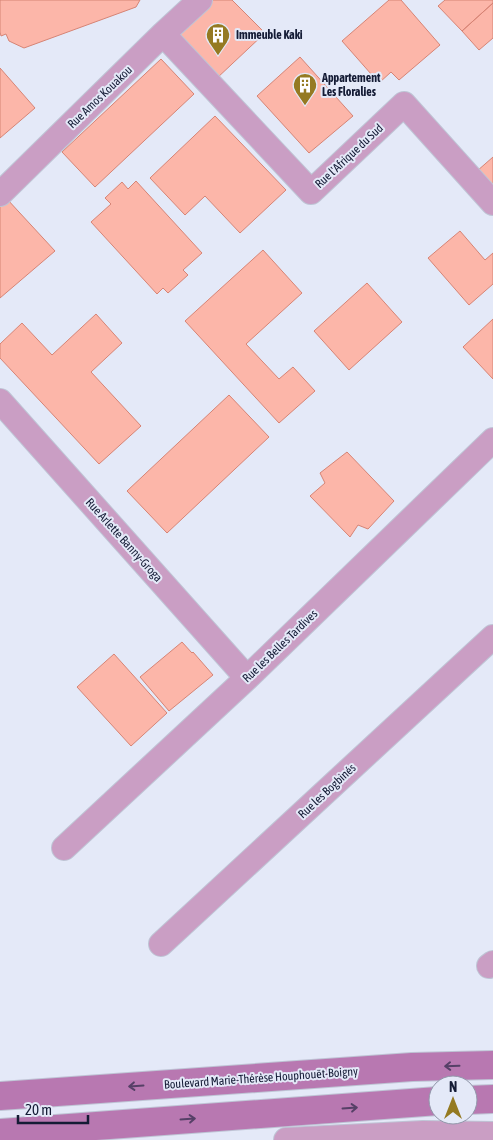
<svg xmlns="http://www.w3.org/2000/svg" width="493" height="1140" viewBox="0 0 493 1140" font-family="'Asap Condensed',sans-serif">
<rect width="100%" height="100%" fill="#e4e9f8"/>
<path fill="#fcb6a9" stroke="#d68475" d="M 0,0 L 140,0 L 136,7 L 24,48 L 9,41 L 6,34 L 1,36 L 0,32 Z
M 209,0 L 232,0 L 265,33 L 216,79 L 175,33 Z
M 389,0 L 401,0 L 440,45 L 399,80 L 391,72 L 379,83 L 342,41 Z
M 445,0 L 493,0 L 493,3 L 462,31 L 438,6 Z
M 493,3 L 493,38 L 479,50 L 462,31 Z
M 300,57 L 353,116 L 309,153 L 257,96 Z
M 161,59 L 194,94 L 95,187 L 62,152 Z
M 0,68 L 35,108 L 0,138 Z
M 215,116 L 286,190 L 240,233 L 205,196 L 185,215 L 150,178 Z
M 493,157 L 493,190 L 477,171 Z
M 136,181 L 202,253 L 183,270 L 188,275 L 168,293 L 163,288 L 157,294 L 91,222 L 111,204 L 105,198 L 122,182 L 128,189 Z
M 7,199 L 55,251 L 0,298 L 0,206 Z
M 460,231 L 485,260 L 493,253 L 493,284 L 469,305 L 428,258 Z
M 263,250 L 302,293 L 246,344 L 279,379 L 293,367 L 315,391 L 279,423 L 185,321 Z
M 367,283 L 402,322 L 349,370 L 314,331 Z
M 96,314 L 122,343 L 91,372 L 141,426 L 99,464 L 0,358 L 0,344 L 22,323 L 52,355 Z
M 493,319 L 493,379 L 463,347 Z
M 229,395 L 269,437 L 167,533 L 127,491 Z
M 347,452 L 394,501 L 368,529 L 358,525 L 350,537 L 310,496 L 325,483 L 320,473 Z
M 182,642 L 192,653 L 193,652 L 213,675 L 169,711 L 140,677 Z
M 114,654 L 167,713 L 131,746 L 77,687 Z"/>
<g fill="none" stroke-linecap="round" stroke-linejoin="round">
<g stroke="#bfc4d5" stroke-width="26">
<path id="minor" d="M 163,34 L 311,192 L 404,104 L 493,203
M 0,194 L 163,34 L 200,0
M 0,401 L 247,678
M 64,848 L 247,678 L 493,440
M 161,944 L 493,637
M 489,966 L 493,963
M 286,1140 L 423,1133 L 493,1134"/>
</g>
<g stroke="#bfc4d5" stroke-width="30">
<path id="secondary" d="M 0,1096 L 412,1067 L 493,1065
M 468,1100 L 493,1099
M 0,1133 L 438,1101"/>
</g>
<use href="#minor" stroke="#ca9ec4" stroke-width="24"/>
<use href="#secondary" stroke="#b878b1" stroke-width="28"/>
</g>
<defs><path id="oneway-shaft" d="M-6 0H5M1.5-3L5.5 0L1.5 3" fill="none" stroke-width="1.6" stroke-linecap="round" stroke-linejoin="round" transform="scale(1.25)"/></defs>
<g stroke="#564067">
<use href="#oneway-shaft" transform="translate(452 1066) rotate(178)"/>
<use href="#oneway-shaft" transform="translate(136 1086) rotate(176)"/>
<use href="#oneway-shaft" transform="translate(350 1108) rotate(-4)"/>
<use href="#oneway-shaft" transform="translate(188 1119) rotate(-4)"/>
</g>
<defs>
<g id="building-pin" transform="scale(1.25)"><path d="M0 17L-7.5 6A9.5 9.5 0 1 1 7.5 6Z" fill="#957a22" stroke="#e4e9f8"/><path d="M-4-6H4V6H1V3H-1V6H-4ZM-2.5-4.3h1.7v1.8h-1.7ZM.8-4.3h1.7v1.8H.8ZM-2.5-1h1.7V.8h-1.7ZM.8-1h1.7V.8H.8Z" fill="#fff"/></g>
</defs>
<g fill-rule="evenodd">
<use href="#building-pin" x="218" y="35"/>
<use href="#building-pin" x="305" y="85"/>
</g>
<g text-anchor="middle" stroke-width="4" stroke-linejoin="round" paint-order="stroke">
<g font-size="12" font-weight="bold" fill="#141b35" stroke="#e4e9f8" text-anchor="start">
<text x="236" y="39">Immeuble Kaki</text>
<text x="322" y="82">Appartement<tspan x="322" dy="14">Les Floralies</tspan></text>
</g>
<g font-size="12" fill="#141b35" stroke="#e4e9f8">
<text transform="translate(100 97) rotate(-44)" y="4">Rue Amos Kouakou</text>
<text transform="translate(349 156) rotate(-43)" y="4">Rue l'Afrique du Sud</text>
<text transform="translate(124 540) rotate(48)" y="4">Rue Arlette Banny-Groga</text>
<text transform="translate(280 646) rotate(-44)" y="4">Rue les Belles Tardives</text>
<text transform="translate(327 791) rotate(-43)" y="4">Rue les Bogbinés</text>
<text transform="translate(261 1078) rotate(-4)" y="4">Boulevard Marie-Thérèse Houphouët-Boigny</text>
</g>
</g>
<g transform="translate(453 1100)"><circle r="24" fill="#e4e9f8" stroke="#9197aa"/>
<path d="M0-4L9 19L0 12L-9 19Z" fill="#957a22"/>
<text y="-8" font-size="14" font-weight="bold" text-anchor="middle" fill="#141b35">N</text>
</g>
<path d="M18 1115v8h70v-8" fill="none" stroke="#141b35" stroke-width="2.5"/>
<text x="25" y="1115" font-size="15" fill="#141b35" stroke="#e4e9f8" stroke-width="4" paint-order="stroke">20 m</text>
</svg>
